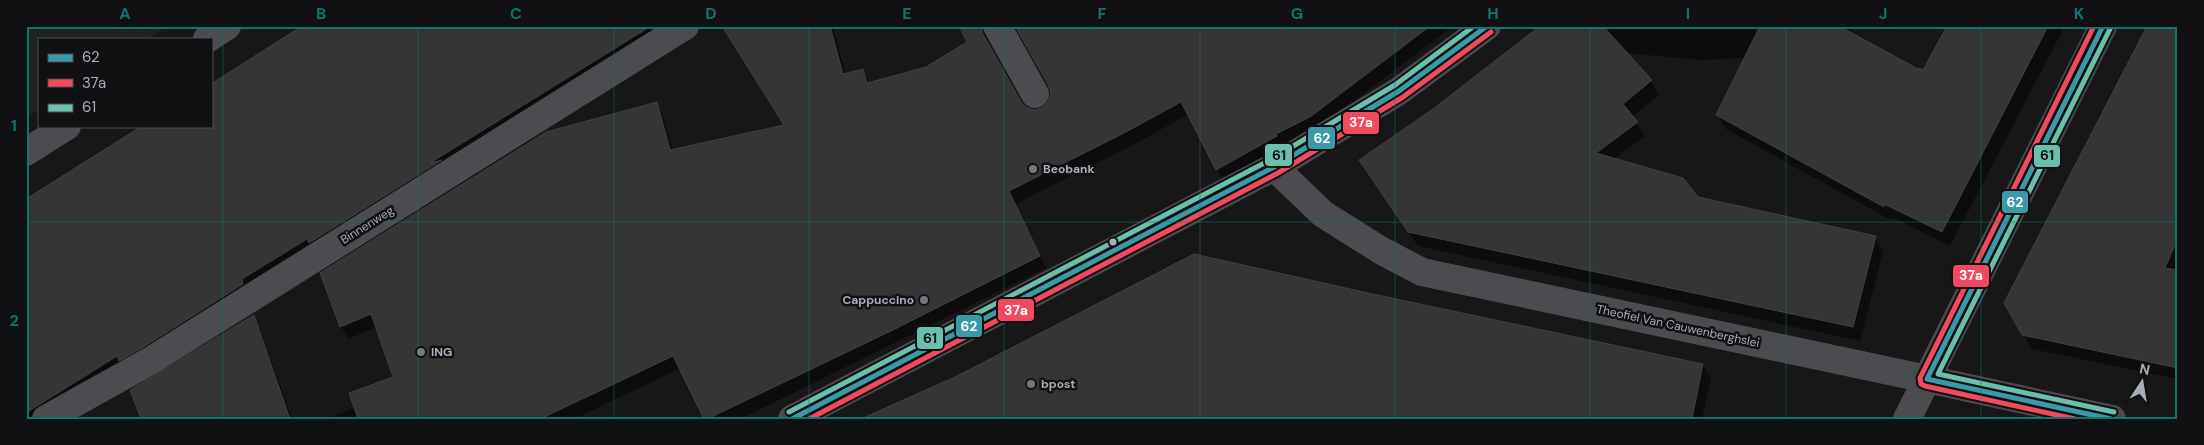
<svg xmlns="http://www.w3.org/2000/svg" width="2204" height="445" viewBox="0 0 2204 445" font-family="'DM Sans',sans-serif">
<rect width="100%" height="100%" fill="#171717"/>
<path fill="#1d241e" d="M 26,26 L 167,26 L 148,39 L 39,39 L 39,109 L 26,117 Z"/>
<path fill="#0007" d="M 306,26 L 679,26 L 46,419 L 26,419 L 26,201 L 211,126 Z
M 722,26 L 837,26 L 833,28 L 846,74 L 862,70 L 870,84 L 926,68 L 969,42 L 960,26 L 995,26 L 990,31 L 988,39 L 990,47 L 1021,103 L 1026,108 L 1034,111 L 1043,109 L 1049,103 L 1052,95 L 1050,86 L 1015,26 L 1453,26 L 1317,129 L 1224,182 L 1189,114 L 1131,146 L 1015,204 L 1046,268 L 741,419 L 705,419 L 681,368 L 574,419 L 324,419 L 355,408 L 395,377 L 377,327 L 348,339 L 341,326 L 656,103 L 663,116 L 673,151 L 785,126 Z
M 1542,26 L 1855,26 L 1849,33 L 1919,71 L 1923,71 L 1949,26 L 2065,26 L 1950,246 L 1892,217 L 1891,220 L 1726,129 L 1718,115 L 1746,58 L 1700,60 L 1626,53 L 1651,81 L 1659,95 L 1632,117 L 1645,136 L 1614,159 L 1697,198 L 1875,237 L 1883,251 L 1860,341 L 1418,246 L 1369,174 L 1434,110 Z
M 2178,26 L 2178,379 L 2032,349 L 2006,303 Z
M 1368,294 L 1703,365 L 1711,379 L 1702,419 L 867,419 Z
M 253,316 L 260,329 L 292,419 L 142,419 Z"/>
<path fill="#353536" stroke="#3f4043" d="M 302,26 L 651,26 L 430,163 L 442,160 L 309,243 L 307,239 L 242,279 L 243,284 L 142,348 L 119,361 L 117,356 L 26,413 L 26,199 L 142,126 L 211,126 L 211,84 Z
M 722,26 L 830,26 L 843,74 L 863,69 L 867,83 L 926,67 L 967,42 L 959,26 L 981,26 L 983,34 L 1021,102 L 1027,108 L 1035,110 L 1042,108 L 1048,102 L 1051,94 L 1049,86 L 1015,26 L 1430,26 L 1310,117 L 1276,134 L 1277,136 L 1216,170 L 1181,102 L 1124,133 L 1009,191 L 1040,256 L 891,331 L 707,419 L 704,419 L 673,356 L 540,419 L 358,419 L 349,393 L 393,377 L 371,314 L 340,327 L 320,273 L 546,132 L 657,102 L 670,150 L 784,125 Z
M 1540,26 L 1603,26 L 1652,80 L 1623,104 L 1638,122 L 1596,153 L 1683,178 L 1698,197 L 1876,236 L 1853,327 L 1408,232 L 1359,160 L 1433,109 Z
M 1760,26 L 1839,26 L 1918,69 L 1919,68 L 1923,70 L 1947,26 L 2048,26 L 1942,232 L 1884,204 L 1884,207 L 1716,115 Z
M 2147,26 L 2178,26 L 2178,238 L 2165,268 L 2178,270 L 2178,368 L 2022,335 L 2004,303 Z
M 1194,254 L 1368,293 L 1703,364 L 1692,419 L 861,419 L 957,376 Z
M 254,315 L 290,419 L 141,419 L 130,390 Z"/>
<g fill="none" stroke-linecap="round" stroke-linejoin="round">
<path stroke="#4b4c50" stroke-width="28" d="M 997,26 L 1035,94
M 207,39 L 227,26
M 26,152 L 67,126
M 1274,167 L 1323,214 L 1382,251 L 1422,272 L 1927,379 L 1907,419
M 46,419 L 150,361 L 685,26
M 792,419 L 1274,167 L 1399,91 L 1487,26"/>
<path stroke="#4a4a4e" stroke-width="28" d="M 2103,26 L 1927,379 L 2112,419"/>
<g stroke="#111113" stroke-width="9">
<path id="bus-1" d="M 1927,379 L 2103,26
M 1927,379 L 2111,419
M 792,419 L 1274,167 L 1399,91 L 1487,26"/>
</g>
<g stroke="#111113" stroke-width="9">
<path id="bus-2" d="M 809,419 L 1278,173 L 1403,97 L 1491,32
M 2075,419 L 1925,386 L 1921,384 L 1920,378 L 2094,26"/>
</g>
<g stroke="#111113" stroke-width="9">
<path id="bus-3" d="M 2110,29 L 1938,374 L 2114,412
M 789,412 L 1270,160 L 1395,85 L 1474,26"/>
</g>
<use href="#bus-1" stroke="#3a9aa8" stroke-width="5"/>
<use href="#bus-2" stroke="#f3495e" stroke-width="5"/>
<use href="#bus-3" stroke="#69c0ac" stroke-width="5"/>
</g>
<path fill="none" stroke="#0f766e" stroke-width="1" stroke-opacity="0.55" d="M 223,26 L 223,419M 418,26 L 418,419M 614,26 L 614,419M 809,26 L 809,419M 1004,26 L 1004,419M 1200,26 L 1200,419M 1395,26 L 1395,419M 1590,26 L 1590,419M 1786,26 L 1786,419M 1981,26 L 1981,419M 26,222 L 2178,222"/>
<g fill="#757880" stroke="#111113" stroke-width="2">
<circle cx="1033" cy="169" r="5"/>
<circle cx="924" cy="300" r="5"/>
<circle cx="421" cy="352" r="5"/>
<circle cx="1031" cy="384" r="5"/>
</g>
<circle fill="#a8adb8" stroke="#111113" stroke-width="2" cx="1113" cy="242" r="4.5"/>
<g text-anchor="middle" stroke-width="5" stroke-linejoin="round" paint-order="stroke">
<g font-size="12" font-weight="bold" fill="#a8adb8" stroke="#111113" text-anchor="start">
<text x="1043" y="173">Beobank</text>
<text x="914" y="304" text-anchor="end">Cappuccino</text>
<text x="431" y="356">ING</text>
<text x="1041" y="388">bpost</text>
</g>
<g font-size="12" fill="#a8adb8" stroke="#111113">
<text transform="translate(367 225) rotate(-32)" y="4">Binnenweg</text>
<text transform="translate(1678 326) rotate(12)" y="4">Theofiel Van Cauwenberghslei</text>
</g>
</g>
<g stroke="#111113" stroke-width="2">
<rect x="1342" y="111" width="38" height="24" rx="5" fill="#f3495e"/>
<rect x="1307" y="126" width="29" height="24" rx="5" fill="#3a9aa8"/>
<rect x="1264" y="143" width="29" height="24" rx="5" fill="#69c0ac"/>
<rect x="2033" y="144" width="28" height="24" rx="5" fill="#69c0ac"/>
<rect x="2001" y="190" width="28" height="24" rx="5" fill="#3a9aa8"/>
<rect x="1952" y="264" width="38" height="24" rx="5" fill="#f3495e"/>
<rect x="997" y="298" width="38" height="24" rx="5" fill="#f3495e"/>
<rect x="955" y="314" width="28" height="24" rx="5" fill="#3a9aa8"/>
<rect x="916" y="326" width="28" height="24" rx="5" fill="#69c0ac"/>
</g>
<g font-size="14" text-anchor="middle" font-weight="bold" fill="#fff">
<text x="1361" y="127">37a</text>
<text x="1322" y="143">62</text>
<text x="2015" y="207">62</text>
<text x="1971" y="280">37a</text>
<text x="1016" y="315">37a</text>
<text x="969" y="331">62</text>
</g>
<g font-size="14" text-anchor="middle" font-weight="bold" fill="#111">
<text x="1279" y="160">61</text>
<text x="2047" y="160">61</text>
<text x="930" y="343">61</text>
</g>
<rect width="2204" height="445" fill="none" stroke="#111113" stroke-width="55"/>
<rect x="38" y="38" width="175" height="90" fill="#111113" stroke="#4d4f55"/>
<rect x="48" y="54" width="25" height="8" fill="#3a9aa8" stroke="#4d4f55"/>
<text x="82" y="62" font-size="15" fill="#a8adb8">62</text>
<rect x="48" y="79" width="25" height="8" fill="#f3495e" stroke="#4d4f55"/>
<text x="82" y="88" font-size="15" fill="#a8adb8">37a</text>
<rect x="48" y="104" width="25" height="8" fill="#69c0ac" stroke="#4d4f55"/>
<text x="82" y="112" font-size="15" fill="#a8adb8">61</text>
<g transform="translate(2142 382) rotate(12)" stroke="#111113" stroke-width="4" paint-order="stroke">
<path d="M0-4L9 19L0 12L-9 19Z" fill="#a8adb8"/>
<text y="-8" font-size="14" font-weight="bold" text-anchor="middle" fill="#a8adb8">N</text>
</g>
<rect x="28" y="28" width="2148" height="390" fill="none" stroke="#0f766e" stroke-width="2"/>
<g font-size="16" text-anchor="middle" font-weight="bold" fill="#0f766e">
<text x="125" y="19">A</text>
<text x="321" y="19">B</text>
<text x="516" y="19">C</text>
<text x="711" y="19">D</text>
<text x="907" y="19">E</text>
<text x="1102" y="19">F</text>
<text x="1297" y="19">G</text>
<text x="1493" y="19">H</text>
<text x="1688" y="19">I</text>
<text x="1883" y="19">J</text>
<text x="2079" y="19">K</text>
<text x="14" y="131">1</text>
<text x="14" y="326">2</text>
</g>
</svg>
